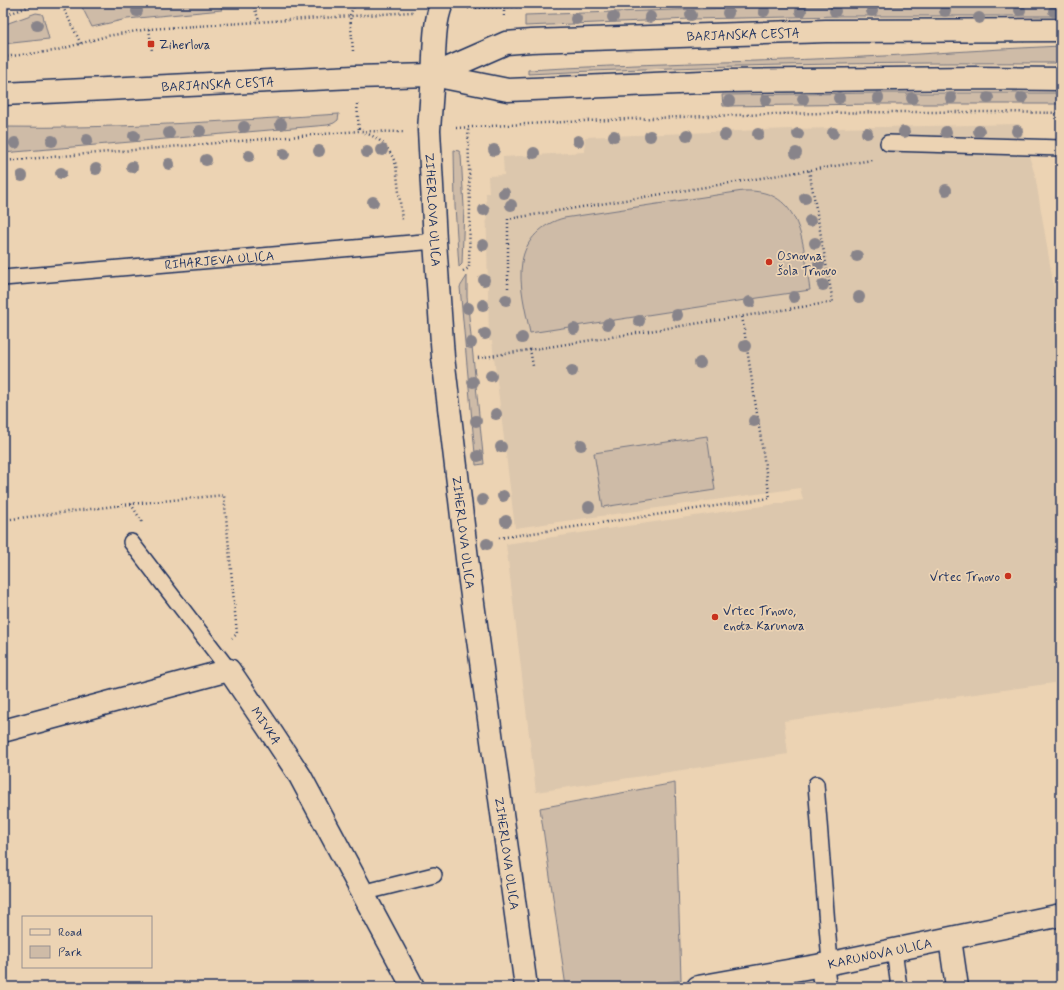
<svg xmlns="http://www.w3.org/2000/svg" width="1064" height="990" viewBox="0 0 1064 990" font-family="Mynerve,sans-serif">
<rect width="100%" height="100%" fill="#ecd3b3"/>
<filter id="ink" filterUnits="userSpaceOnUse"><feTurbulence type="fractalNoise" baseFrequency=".025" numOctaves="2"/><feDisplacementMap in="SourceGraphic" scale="8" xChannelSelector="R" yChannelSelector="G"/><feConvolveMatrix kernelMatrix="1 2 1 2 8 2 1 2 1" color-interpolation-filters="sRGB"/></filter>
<g filter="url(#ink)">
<path fill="#dcc7ad" d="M 1019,124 L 1035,175 L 1061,330 L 1061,682 L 784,721 L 788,754 L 536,792 L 506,544 L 803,500 L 800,488 L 515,528 L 492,341 L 489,341 L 486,193 L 489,193 L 488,176 L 504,175 L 503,157 L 584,152 L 585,137 L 791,129 Z"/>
<path fill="#cebba7" stroke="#747582" d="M 80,3 L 220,3 L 222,10 L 127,19 L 92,27 Z
M 1061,5 L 1061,16 L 841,16 L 691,19 L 525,26 L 525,15 L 763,7 Z
M 36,13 L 42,14 L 43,16 L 49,39 L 3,44 L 3,25 Z
M 1061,46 L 1061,63 C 883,62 705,65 528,74 L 528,70 C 633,64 738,62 843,58 C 916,55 988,49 1061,46 Z
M 879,93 L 1061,93 L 1061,104 L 879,104 L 723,106 L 722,95 Z
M 339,114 L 338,120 L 334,123 L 328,125 L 3,153 L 3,127 C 115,129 227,121 339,114 Z
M 454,150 L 459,151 L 461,155 L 464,207 L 462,264 L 459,267 L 455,206 Z
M 743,191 C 804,188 803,247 810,290 L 530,333 C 526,312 518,284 522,262 C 525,240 543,223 564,218 Z
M 467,276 L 467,297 L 484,464 L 476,465 L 460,287 Z
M 707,436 L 715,490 L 603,507 L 594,453 Z
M 675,783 L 681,980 L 642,987 L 566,987 L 540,808 Z"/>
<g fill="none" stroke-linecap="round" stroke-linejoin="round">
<g stroke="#1b2f5e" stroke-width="18">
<g id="service">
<path d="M 888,143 L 1061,148"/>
<path id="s1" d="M 3,278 L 435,241"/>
<path d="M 131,542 L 229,670"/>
<path d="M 816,784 L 830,963"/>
<path d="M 362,893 L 434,875"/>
<path d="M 894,950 L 899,987"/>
</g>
</g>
<g stroke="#1b2f5e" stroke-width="25">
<g id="minor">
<path id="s2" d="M 433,75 L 429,130 L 435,241 L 443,357 L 468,567 L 526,987"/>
<path id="s3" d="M 3,731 L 229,670 L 269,729 L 300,776 L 413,987"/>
<path d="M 950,939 L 957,987"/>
<path d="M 822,965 L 825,987"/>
<path id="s4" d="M 698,987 L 822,965 L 1061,915"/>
</g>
</g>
<g stroke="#1b2f5e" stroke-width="25">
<path id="tertiary" d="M 433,75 C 435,52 433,25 442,3"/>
</g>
<g stroke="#1b2f5e" stroke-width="25">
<g id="primary">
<path id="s5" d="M 433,75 L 506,43 L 531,41 L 826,31 L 1061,30"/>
<path id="s6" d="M 3,94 L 354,77 L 433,75 L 508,90 L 726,81 L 974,78 L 1061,79"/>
</g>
</g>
<path stroke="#1b2f5e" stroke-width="2.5" stroke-dasharray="1 3" stroke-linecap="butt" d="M 61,3 L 81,44
M 253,3 L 259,21
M 504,3 L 504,16
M 468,8 L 634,3
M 3,16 L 39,3
M 149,29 L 152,51
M 353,51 L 350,15 L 355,3
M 3,57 L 54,51 L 107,36 L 149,29 L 413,12
M 357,104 L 359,131
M 456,128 C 657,116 859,109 1061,113
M 365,133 C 381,138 390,149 396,165 L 402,220
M 3,161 L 359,131 L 403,132
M 463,271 L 469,268 L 470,206 L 468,127
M 508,288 L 508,219 L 872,160 L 872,159
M 530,349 L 533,366
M 478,358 L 833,302 L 809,170
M 131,504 L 142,522
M 3,520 L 131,504 L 224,495 L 237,634 L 232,638
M 499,538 L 770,498 L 742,316"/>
<use href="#service" stroke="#ecd3b3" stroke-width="15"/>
<use href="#minor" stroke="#ecd3b3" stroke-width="22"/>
<use href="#tertiary" stroke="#ecd3b3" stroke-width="22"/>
<use href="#primary" stroke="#ecd3b3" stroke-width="22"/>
</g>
<g fill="#88848a">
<circle cx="1020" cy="10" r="6"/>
<circle cx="137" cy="11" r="6"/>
<circle cx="764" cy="11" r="6"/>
<circle cx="801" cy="11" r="6"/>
<circle cx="835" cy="11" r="6"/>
<circle cx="872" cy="11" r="6"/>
<circle cx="945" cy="11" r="6"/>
<circle cx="1054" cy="11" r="6"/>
<circle cx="728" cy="13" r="6"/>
<circle cx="691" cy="15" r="6"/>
<circle cx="613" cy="17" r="6"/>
<circle cx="650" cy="17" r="6"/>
<circle cx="979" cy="18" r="6"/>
<circle cx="576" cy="19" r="6"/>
<circle cx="37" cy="25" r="6"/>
<circle cx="839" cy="98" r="6"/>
<circle cx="878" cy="98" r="6"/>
<circle cx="912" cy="98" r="6"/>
<circle cx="951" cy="98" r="6"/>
<circle cx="988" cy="98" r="6"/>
<circle cx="1022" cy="98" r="6"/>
<circle cx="803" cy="99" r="6"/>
<circle cx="766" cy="100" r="6"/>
<circle cx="729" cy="101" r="6"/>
<circle cx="281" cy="124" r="6"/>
<circle cx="244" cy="127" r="6"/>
<circle cx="200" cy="131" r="6"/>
<circle cx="979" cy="131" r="6"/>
<circle cx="1017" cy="131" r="6"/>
<circle cx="904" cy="132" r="6"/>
<circle cx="946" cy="132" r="6"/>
<circle cx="169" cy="133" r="6"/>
<circle cx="833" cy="133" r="6"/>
<circle cx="867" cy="133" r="6"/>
<circle cx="758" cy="134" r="6"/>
<circle cx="798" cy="134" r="6"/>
<circle cx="687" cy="135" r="6"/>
<circle cx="725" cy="135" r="6"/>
<circle cx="134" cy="136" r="6"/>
<circle cx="614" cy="136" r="6"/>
<circle cx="650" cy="136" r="6"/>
<circle cx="87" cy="140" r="6"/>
<circle cx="52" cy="141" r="6"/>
<circle cx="578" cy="141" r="6"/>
<circle cx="15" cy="143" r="6"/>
<circle cx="382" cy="150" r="6"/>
<circle cx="494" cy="150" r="6"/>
<circle cx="319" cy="151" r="6"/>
<circle cx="367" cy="152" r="6"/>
<circle cx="534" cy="153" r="6"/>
<circle cx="796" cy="153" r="6"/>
<circle cx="284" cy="154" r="6"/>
<circle cx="249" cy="156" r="6"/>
<circle cx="206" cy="160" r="6"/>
<circle cx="169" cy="164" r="6"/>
<circle cx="132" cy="167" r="6"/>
<circle cx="96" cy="169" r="6"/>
<circle cx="61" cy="173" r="6"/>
<circle cx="22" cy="176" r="6"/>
<circle cx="946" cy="190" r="6"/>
<circle cx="504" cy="193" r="6"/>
<circle cx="805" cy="198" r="6"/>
<circle cx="373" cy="202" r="6"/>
<circle cx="511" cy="205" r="6"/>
<circle cx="484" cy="210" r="6"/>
<circle cx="810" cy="221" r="6"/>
<circle cx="815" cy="243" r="6"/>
<circle cx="483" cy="245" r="6"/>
<circle cx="857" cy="256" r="6"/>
<circle cx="819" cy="264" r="6"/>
<circle cx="484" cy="280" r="6"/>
<circle cx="823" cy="285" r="6"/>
<circle cx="794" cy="297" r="6"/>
<circle cx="859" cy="297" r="6"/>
<circle cx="506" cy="300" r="6"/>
<circle cx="750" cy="302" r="6"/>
<circle cx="483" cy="305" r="6"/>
<circle cx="468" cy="308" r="6"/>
<circle cx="677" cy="315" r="6"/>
<circle cx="639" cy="321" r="6"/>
<circle cx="608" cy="324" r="6"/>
<circle cx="574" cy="329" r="6"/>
<circle cx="485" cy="334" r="6"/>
<circle cx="522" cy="338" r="6"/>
<circle cx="471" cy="343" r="6"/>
<circle cx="745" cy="346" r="6"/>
<circle cx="700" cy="363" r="6"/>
<circle cx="572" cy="371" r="6"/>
<circle cx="491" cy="376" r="6"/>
<circle cx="473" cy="382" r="6"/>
<circle cx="496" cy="414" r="6"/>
<circle cx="476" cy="421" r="6"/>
<circle cx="754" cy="421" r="6"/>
<circle cx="581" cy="445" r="6"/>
<circle cx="501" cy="447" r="6"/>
<circle cx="478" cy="456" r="6"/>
<circle cx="503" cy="496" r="6"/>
<circle cx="482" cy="500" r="6"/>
<circle cx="589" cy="507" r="6"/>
<circle cx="506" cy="521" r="6"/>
<circle cx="487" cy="544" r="6"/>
</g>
</g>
<g fill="#c8321e" stroke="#ecd3b3" stroke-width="1.5">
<rect x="147" y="40" width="8" height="8" rx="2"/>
<circle cx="769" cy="262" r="4"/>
<circle cx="1008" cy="576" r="4"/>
<circle cx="715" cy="617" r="4"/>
</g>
<g text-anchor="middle" stroke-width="3.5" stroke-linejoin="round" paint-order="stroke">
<g font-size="13" fill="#1b2f5e" stroke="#ecd3b3">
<text dy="5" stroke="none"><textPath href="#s5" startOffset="317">BARJANSKA CESTA</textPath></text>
<text dy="5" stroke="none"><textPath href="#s6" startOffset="215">BARJANSKA CESTA</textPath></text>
<text dy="5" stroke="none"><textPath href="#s2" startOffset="135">ZIHERLOVA ULICA</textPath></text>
<text dy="5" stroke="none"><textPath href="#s1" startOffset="217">RIHARJEVA ULICA</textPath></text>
<text dy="5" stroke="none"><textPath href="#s2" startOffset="459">ZIHERLOVA ULICA</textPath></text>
<text dy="5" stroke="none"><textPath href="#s3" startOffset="301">MIVKA</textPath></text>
<text dy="5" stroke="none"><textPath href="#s2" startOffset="783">ZIHERLOVA ULICA</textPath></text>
<text dy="5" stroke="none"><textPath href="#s4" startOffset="185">KARUNOVA ULICA</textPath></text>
</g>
<g font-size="13" fill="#1b2f5e" stroke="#ecd3b3" text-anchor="start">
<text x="159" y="49">Ziherlova</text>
<text x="777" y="260">Osnovna<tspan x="777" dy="15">šola Trnovo</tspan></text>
<text x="1000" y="581" text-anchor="end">Vrtec Trnovo</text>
<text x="723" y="615">Vrtec Trnovo,<tspan x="723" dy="15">enota Karunova</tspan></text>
</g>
</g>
<rect width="1064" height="990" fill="none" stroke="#ecd3b3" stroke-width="16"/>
<rect x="8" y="8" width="1048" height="974" fill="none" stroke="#1b2f5e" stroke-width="1.5" filter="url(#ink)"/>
<rect x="22" y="916" width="130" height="52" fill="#ecd3b3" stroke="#989191"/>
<rect x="30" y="929" width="20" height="6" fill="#ecd3b3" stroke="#989191"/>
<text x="58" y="936" font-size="12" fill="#1b2f5e">Road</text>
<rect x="30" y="946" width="20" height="12" fill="#cebba7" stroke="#989191"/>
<text x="58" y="956" font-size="12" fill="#1b2f5e">Park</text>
</svg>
